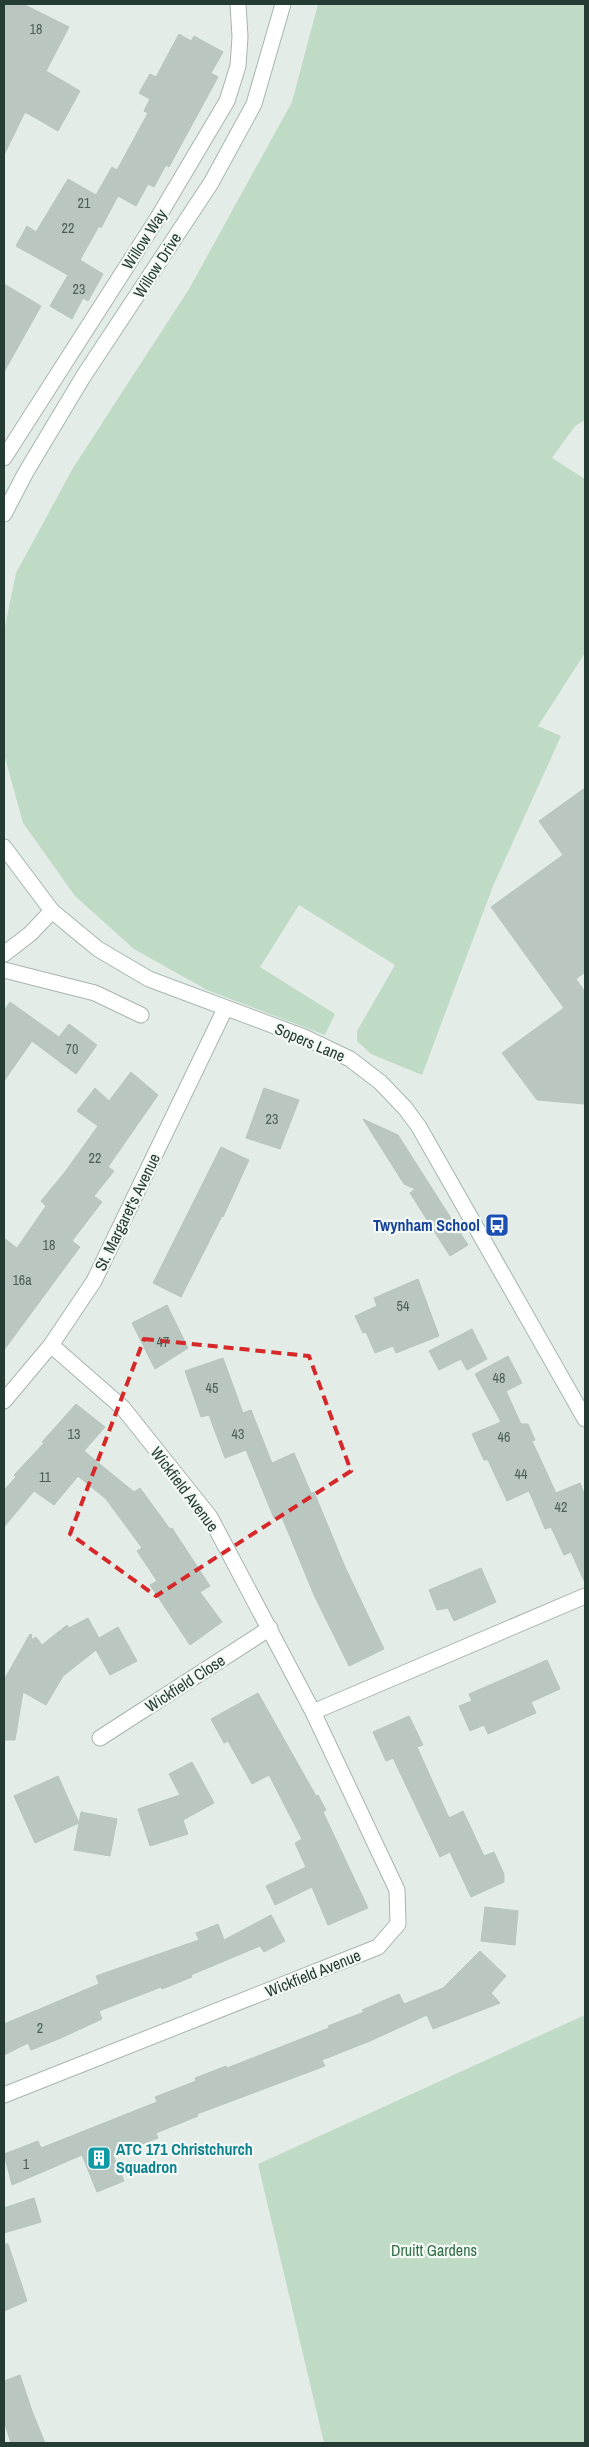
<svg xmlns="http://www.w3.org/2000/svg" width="589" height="2447" viewBox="0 0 589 2447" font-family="'Archivo Narrow',sans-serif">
<rect width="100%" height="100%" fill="#e4ece8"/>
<path fill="#bfdbc5" d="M 318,4 L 585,4 L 585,420 L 575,426 L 552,458 L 585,479 L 585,653 L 538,726 L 561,736 L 493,886 L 422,1075 L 371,1054 L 357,1041 L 357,1031 L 395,965 L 299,905 L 260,967 L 335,1014 L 325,1035 L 207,990 L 134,949 L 75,896 L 23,823 L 4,754 L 4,631 L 16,573 L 73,468 L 189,289 L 292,102 Z
M 585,2015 L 585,2443 L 324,2443 L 258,2164 Z"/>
<path fill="#bac7c1" stroke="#b7c5be" d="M 4,4 L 23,4 L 69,27 L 46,71 L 80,91 L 58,131 L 25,112 L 4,155 Z
M 179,34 L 191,41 L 194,36 L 223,52 L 211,73 L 218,77 L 169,167 L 166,165 L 154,187 L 148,184 L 136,206 L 118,196 L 101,228 L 99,226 L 80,260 L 103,274 L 88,301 L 83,298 L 72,319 L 50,306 L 68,275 L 16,246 L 27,226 L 36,232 L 68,179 L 96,195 L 112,167 L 117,170 L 148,113 L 144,111 L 150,99 L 139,93 L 150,74 L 156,77 Z
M 4,284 L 41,306 L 4,372 Z
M 585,788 L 585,972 L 576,979 L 585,992 L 585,1104 L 537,1100 L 502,1053 L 564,1008 L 491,907 L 563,855 L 539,821 Z
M 10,1002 L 59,1037 L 69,1024 L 97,1045 L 76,1074 L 32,1041 L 4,1081 L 4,1011 Z
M 131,1072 L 158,1095 L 108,1167 L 114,1171 L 94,1196 L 102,1202 L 72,1241 L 80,1247 L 4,1350 L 4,1238 L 17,1248 L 46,1206 L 41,1201 L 65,1172 L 98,1126 L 77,1111 L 95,1088 L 109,1101 Z
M 264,1088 L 299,1100 L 280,1149 L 246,1138 Z
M 363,1119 L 398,1135 L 468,1245 L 450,1256 L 410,1193 L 415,1189 L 404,1184 Z
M 221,1147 L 249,1160 L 223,1217 L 222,1216 L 181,1297 L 153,1283 Z
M 418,1279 L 439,1336 L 396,1353 L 393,1346 L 375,1353 L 366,1332 L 363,1333 L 355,1316 L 377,1306 L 374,1298 Z
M 167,1305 L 188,1348 L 155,1369 L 132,1323 Z
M 472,1329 L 487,1359 L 467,1370 L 461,1359 L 439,1370 L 429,1351 Z
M 508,1356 L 522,1383 L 506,1391 L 521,1424 L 528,1424 L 535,1440 L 532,1441 L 556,1493 L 580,1483 L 585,1496 L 585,1583 L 571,1552 L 564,1555 L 551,1527 L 545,1529 L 529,1491 L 507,1501 L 488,1460 L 484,1460 L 472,1434 L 501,1422 L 475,1374 Z
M 223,1358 L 243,1413 L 251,1410 L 272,1463 L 294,1453 L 311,1493 L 314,1492 L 345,1567 L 384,1649 L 349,1666 L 314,1595 L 281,1515 L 274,1518 L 246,1450 L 225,1458 L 209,1415 L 201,1417 L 185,1371 Z
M 76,1404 L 105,1427 L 84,1451 L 134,1492 L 140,1488 L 170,1529 L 172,1528 L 210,1586 L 200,1592 L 222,1622 L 190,1645 L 150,1585 L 157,1581 L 137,1551 L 142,1548 L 106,1499 L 78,1476 L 54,1505 L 34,1491 L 4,1527 L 4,1490 L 16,1477 L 14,1475 L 44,1443 L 42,1442 Z
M 481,1568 L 496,1602 L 454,1621 L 448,1608 L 437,1610 L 429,1590 Z
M 88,1618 L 99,1638 L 118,1627 L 137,1661 L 110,1675 L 96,1650 L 63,1676 L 46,1705 L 23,1692 L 15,1740 L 4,1740 L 4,1680 L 30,1634 L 32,1635 L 31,1640 L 36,1637 L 42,1645 L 67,1625 L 69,1628 Z
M 547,1660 L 560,1689 L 531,1702 L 536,1713 L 488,1734 L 484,1725 L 470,1731 L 459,1706 L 472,1701 L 469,1694 Z
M 258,1693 L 316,1796 L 318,1795 L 326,1810 L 323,1812 L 368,1908 L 328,1925 L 312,1887 L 275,1905 L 266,1886 L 306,1867 L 295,1843 L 302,1839 L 269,1775 L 252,1784 L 228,1741 L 224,1743 L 211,1719 Z
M 409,1716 L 423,1745 L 417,1747 L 449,1818 L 463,1811 L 484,1856 L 494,1852 L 504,1874 L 504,1882 L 471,1897 L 450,1852 L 440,1857 L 393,1758 L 386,1761 L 373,1732 Z
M 192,1762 L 214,1803 L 183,1820 L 188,1834 L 150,1846 L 138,1809 L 180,1795 L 169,1774 Z
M 58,1776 L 79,1823 L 81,1812 L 117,1819 L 110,1856 L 74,1850 L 79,1823 L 35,1843 L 14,1796 Z
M 485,1907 L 518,1911 L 515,1945 L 481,1941 Z
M 271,1915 L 285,1941 L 264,1952 L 260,1946 L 191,1975 L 192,1977 L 162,1989 L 161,1987 L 99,2011 L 102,2019 L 61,2038 L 31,2050 L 28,2043 L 4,2055 L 4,2024 L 99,1984 L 96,1976 L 199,1940 L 196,1933 L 218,1924 L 224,1940 Z
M 480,1951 L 506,1976 L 491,1993 L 500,2003 L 433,2029 L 427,2015 L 370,2041 L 322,2060 L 325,2066 L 197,2114 L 198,2116 L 156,2133 L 158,2138 L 113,2155 L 124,2181 L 97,2192 L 82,2155 L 12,2185 L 4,2154 L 38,2141 L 41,2148 L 157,2102 L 155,2097 L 196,2081 L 195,2078 L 226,2066 L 227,2068 L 329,2028 L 328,2026 L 364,2012 L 362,2010 L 399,1994 L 404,2004 L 443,1988 Z
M 34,2198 L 41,2222 L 4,2233 L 4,2208 Z
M 4,2244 L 8,2244 L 27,2301 L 4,2311 Z
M 20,2375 L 32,2411 L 45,2443 L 11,2443 L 4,2421 L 4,2381 Z"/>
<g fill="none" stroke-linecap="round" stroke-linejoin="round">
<g stroke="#a7b4ae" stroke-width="17">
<path id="street" d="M 4,458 L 157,219 L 227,101 L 238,66 L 240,37 L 238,4
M 4,954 L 30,934 L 52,911
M 4,970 L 95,993 L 141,1015
M 4,1401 L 51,1345 L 94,1281 L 225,1009
M 313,1712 L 585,1596
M 100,1738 L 270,1628
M 4,2095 L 378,1947 L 398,1924 L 397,1890 L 313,1712 L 210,1517 L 123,1408 L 51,1345"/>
</g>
<g stroke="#a4b7af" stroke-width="17">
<path id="secondary" d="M 4,514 L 26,472 L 83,377 L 211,183 L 254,104 L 283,4
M 4,847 L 52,911 L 98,949 L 149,979 L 304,1037 L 350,1059 L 380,1082 L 405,1108 L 419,1127 L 585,1419"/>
</g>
<use href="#street" stroke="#fff" stroke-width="15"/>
<use href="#secondary" stroke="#fff" stroke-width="15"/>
</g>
<path fill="none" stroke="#d62828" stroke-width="4" stroke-dasharray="10 6" stroke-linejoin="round" d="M 144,1339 L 309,1356 L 351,1471 L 156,1596 L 70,1534 Z"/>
<defs>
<g id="bus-square" transform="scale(1.25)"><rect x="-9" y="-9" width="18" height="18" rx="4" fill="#1a4fb4" stroke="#f4f9f6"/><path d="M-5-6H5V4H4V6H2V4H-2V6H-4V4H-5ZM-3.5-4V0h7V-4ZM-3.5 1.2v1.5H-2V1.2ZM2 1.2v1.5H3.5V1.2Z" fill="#fff"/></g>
<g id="building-square" transform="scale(1.25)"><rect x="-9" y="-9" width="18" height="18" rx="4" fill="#0f9aa8" stroke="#f4f9f6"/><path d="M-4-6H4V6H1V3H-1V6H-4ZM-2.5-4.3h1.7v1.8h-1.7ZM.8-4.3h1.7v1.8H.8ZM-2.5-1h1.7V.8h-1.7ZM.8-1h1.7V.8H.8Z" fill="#fff"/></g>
</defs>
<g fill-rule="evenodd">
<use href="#bus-square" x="497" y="1225"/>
<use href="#building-square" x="99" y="2158"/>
</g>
<g text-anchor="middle" stroke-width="4.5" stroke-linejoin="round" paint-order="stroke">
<g font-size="14" fill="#4a5f57">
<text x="36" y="34">18</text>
<text x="84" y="208">21</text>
<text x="68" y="233">22</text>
<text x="79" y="294">23</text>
<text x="72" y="1054">70</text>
<text x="272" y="1124">23</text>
<text x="95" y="1163">22</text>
<text x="49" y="1250">18</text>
<text x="22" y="1285">16a</text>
<text x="403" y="1311">54</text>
<text x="163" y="1347">47</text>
<text x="499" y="1383">48</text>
<text x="212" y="1393">45</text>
<text x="74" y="1439">13</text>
<text x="238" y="1439">43</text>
<text x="504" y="1442">46</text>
<text x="521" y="1479">44</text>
<text x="45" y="1482">11</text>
<text x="561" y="1512">42</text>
<text x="40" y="2033">2</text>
<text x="26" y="2169">1</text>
</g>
<g font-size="16" fill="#253c34" stroke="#f4f9f6">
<text transform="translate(144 239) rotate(-57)" y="6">Willow Way</text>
<text transform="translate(157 265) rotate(-57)" y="6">Willow Drive</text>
<text transform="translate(310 1042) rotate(23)" y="6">Sopers Lane</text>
<text transform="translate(127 1212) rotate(-64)" y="6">St. Margaret's Avenue</text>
<text transform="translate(185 1489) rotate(53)" y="6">Wickfield Avenue</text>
<text transform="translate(185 1683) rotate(-33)" y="6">Wickfield Close</text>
<text transform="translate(313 1973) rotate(-22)" y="6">Wickfield Avenue</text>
</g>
<g font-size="16" font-weight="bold" fill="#164399" stroke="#f4f9f6" text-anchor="end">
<text x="480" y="1231">Twynham School</text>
</g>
<g font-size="16" font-weight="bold" fill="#0d838f" stroke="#f4f9f6" text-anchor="start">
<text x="116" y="2155">ATC 171 Christchurch<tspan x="116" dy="18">Squadron</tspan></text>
</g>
<g font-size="16" fill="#336f46" stroke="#f4f9f6">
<text x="434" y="2256">Druitt Gardens</text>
</g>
</g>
<rect width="589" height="2447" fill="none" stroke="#253c34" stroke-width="10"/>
</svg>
